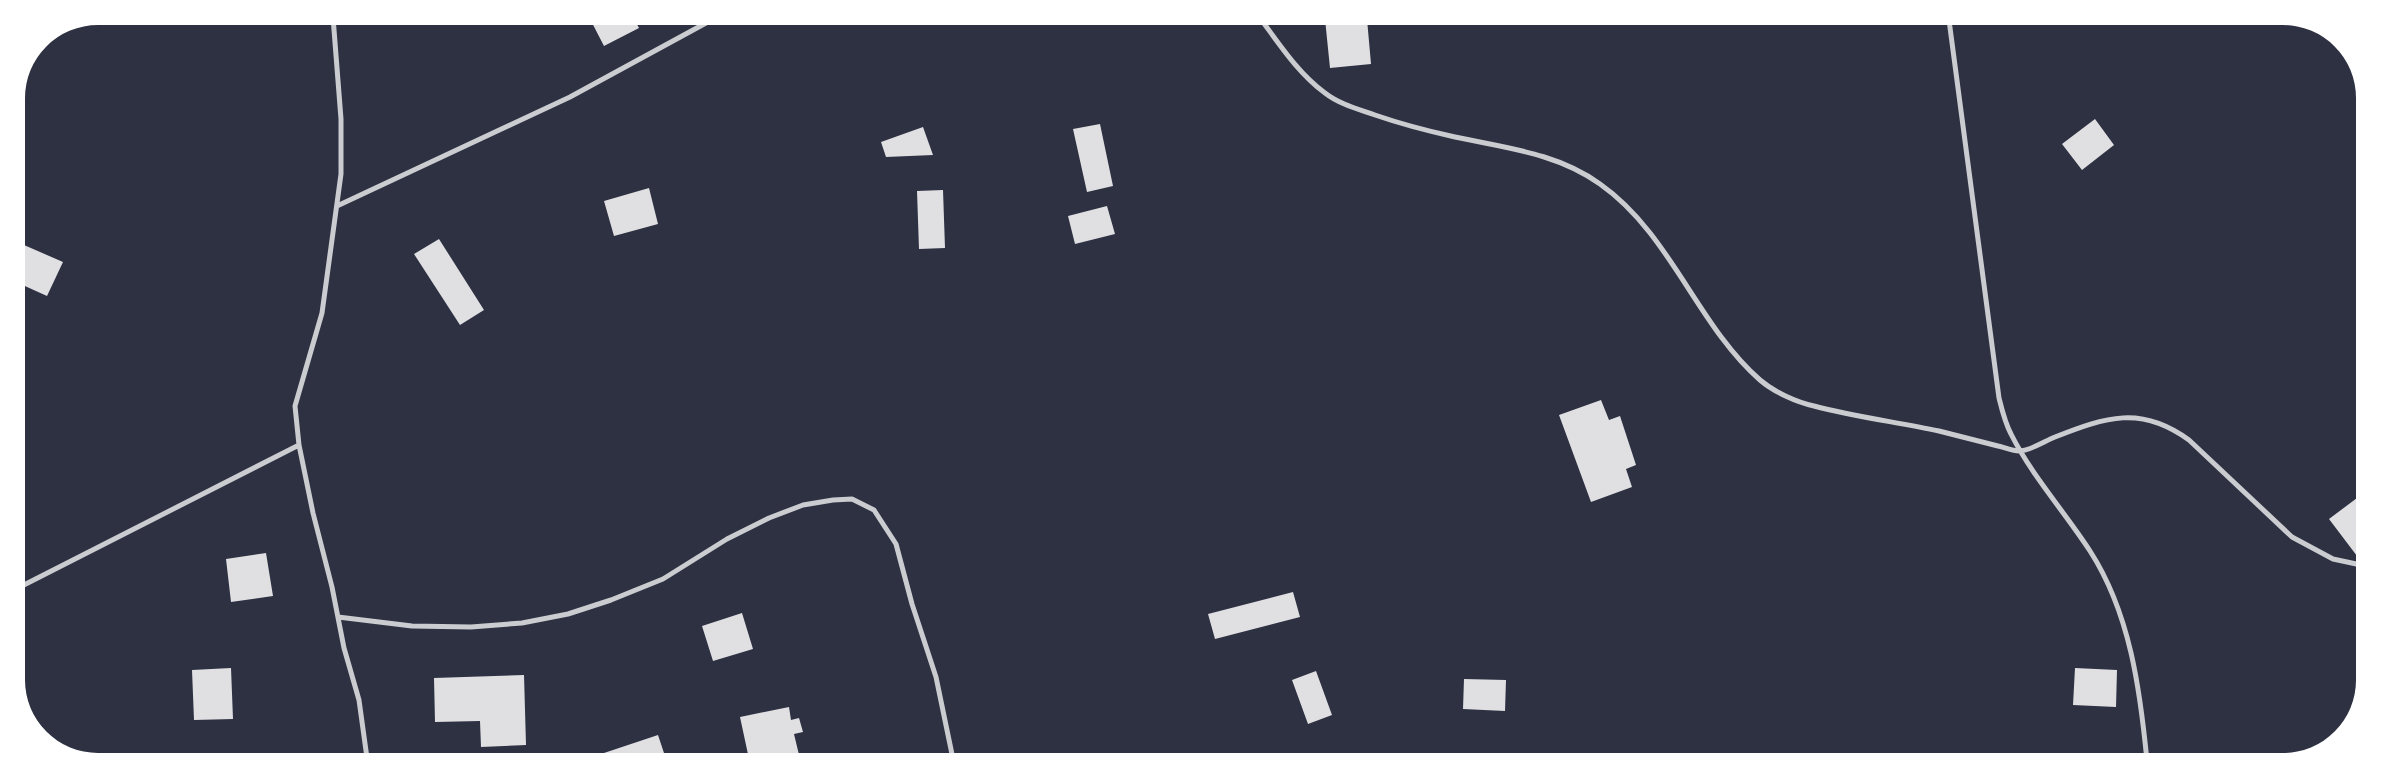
<svg xmlns="http://www.w3.org/2000/svg" width="2381" height="778" viewBox="0 0 2381 778" font-family="'Space Grotesk',sans-serif">
<rect width="100%" height="100%" fill="#2d3142"/>
<path fill="#e0e0e3" d="M 589,17 L 633,17 L 639,28 L 604,46 Z
M 1325,19 L 1367,19 L 1371,64 L 1330,68 Z
M 2095,119 L 2114,145 L 2082,170 L 2062,144 Z
M 1100,124 L 1113,186 L 1087,192 L 1073,129 Z
M 923,127 L 933,155 L 886,157 L 881,142 Z
M 649,188 L 658,224 L 614,236 L 604,201 Z
M 943,190 L 945,248 L 919,249 L 917,191 Z
M 1107,206 L 1115,234 L 1075,244 L 1068,216 Z
M 439,239 L 484,310 L 460,325 L 414,254 Z
M 24,245 L 63,262 L 47,296 L 16,282 L 16,262 Z
M 1601,400 L 1609,420 L 1620,416 L 1636,465 L 1626,469 L 1632,487 L 1591,502 L 1559,415 Z
M 2361,495 L 2362,552 L 2357,556 L 2329,519 Z
M 266,553 L 273,596 L 231,602 L 226,559 Z
M 1293,592 L 1300,617 L 1215,639 L 1208,614 Z
M 742,613 L 753,649 L 713,661 L 702,626 Z
M 231,668 L 233,719 L 194,720 L 192,670 Z
M 2075,668 L 2117,670 L 2116,707 L 2073,705 Z
M 1316,671 L 1332,715 L 1308,724 L 1292,680 Z
M 524,675 L 526,745 L 481,747 L 480,721 L 435,722 L 434,678 Z
M 1464,679 L 1506,680 L 1505,711 L 1463,709 Z
M 789,707 L 791,720 L 799,718 L 803,732 L 794,734 L 800,759 L 749,759 L 740,717 Z
M 658,735 L 666,759 L 589,759 L 589,758 Z"/>
<g fill="none" stroke-linecap="round" stroke-linejoin="round">
<path stroke="#caccd0" stroke-width="5" d="M 333,17 L 341,119 L 341,174 L 322,313 L 295,406 L 299,445 L 313,513 L 332,587 L 344,648 L 359,700 L 367,758
M 1260,18 C 1280,45 1298,73 1325,93 C 1339,104 1358,109 1375,115 C 1401,124 1428,131 1455,137 C 1506,148 1557,153 1600,184 C 1671,234 1697,325 1760,380 C 1774,392 1796,402 1814,406 C 1855,417 1897,422 1939,431 C 1958,436 1978,441 1998,446 C 2004,447 2012,451 2019,451 C 2030,451 2045,441 2055,437 C 2106,417 2141,405 2189,440 L 2292,537 L 2333,559 L 2361,565
M 1949,20 L 1999,398 C 2002,410 2005,423 2011,434 C 2032,476 2064,511 2090,551 C 2130,613 2140,689 2147,761
M 337,206 L 570,97 L 717,17
M 16,589 L 299,445
M 338,617 L 412,626 L 471,627 L 522,623 L 568,614 L 611,600 L 663,579 L 727,539 L 769,518 L 803,505 L 833,500 L 852,499 L 874,510 L 896,544 L 912,604 L 936,677 L 953,759"/>
</g>
<path d="M0 0H2381V778H0ZM98 25H2283A73 73 0 0 1 2356 98V680A73 73 0 0 1 2283 753H98A73 73 0 0 1 25 680V98A73 73 0 0 1 98 25Z" fill="#fff" fill-rule="evenodd"/>
</svg>
